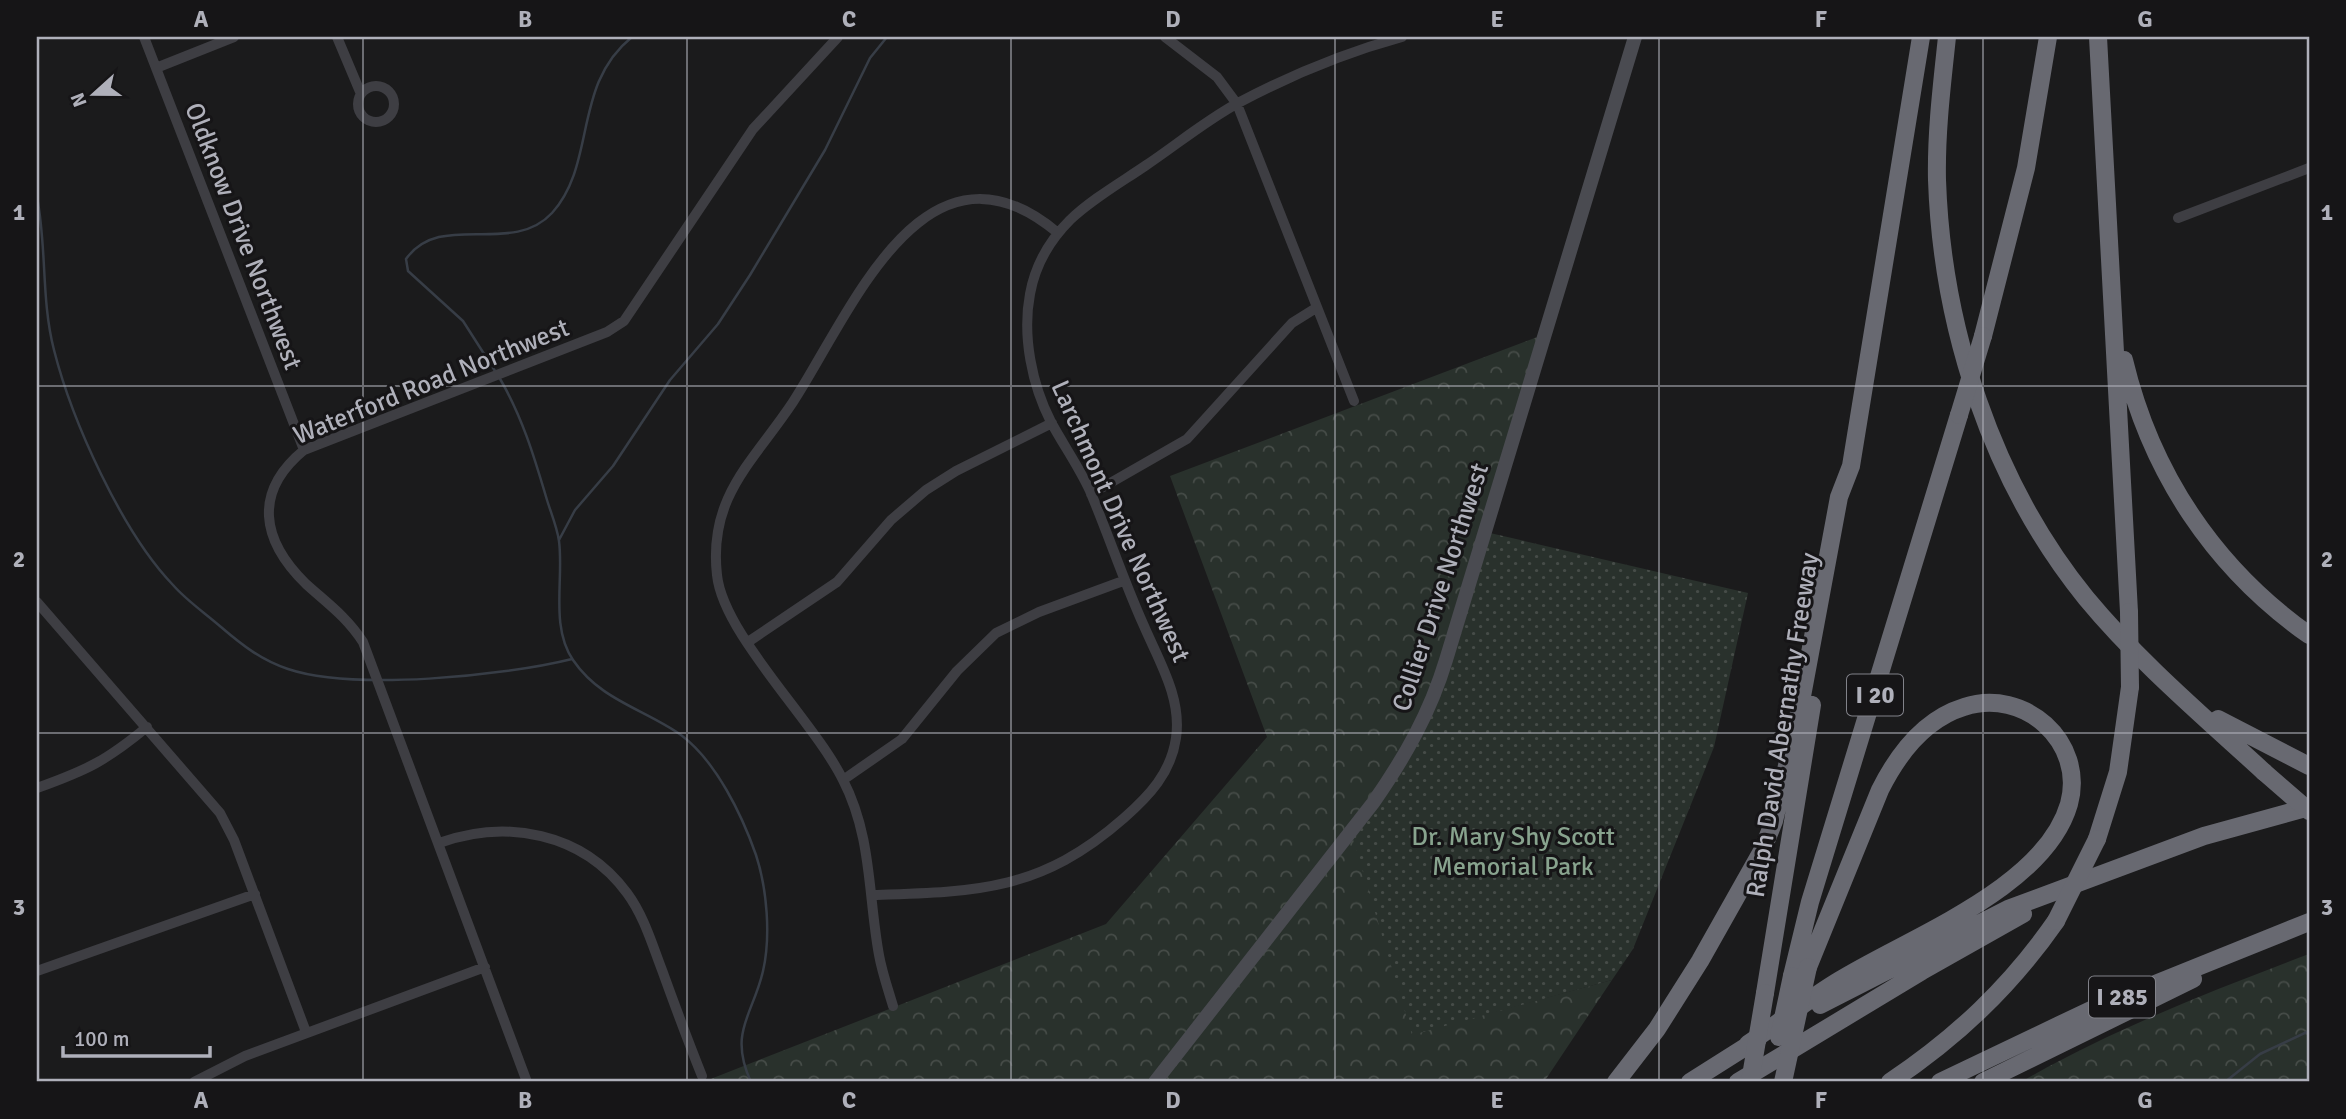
<svg xmlns="http://www.w3.org/2000/svg" width="2346" height="1119" viewBox="0 0 2346 1119" font-family="Signika,sans-serif">
<defs>
<pattern id="forest-crowns" width="20" height="18" patternUnits="userSpaceOnUse" patternTransform="scale(1.75)"><rect width="20" height="18" fill="#29312c"/><path d="M2 6a3 3 0 1 1 6 0M12 15a3 3 0 1 1 6 0" fill="none" stroke="#464c48"/></pattern>
<pattern id="park-dots" width="8" height="8" patternUnits="userSpaceOnUse" patternTransform="scale(1.75)"><rect width="8" height="8" fill="#29312c"/><path d="M2 2h.1M6 6h.1" fill="none" stroke="#464c48" stroke-width="1.8" stroke-linecap="round"/></pattern>
</defs>
<rect width="100%" height="100%" fill="#1b1b1c"/>
<path fill="url(#forest-crowns)" d="M 1548,333 L 1490,533 L 1412,1034 L 1612,980 L 1544,1082 L 703,1082 L 1106,924 L 1267,737 L 1170,476 Z
M 2309,954 L 2309,1082 L 2021,1082 C 2111,1030 2211,991 2309,954 Z"/>
<path fill="url(#park-dots)" d="M 1490,533 L 1748,593 L 1714,747 L 1633,949 L 1612,980 L 1412,1035 L 1350,829 L 1439,693 Z"/>
<g fill="none" stroke-linecap="round" stroke-linejoin="round">
<path stroke="#373d46" stroke-width="2.5" d="M 37,197 C 47,248 41,300 54,350 C 72,421 122,532 173,585 C 187,601 205,613 221,627 C 242,645 261,660 288,669 C 353,691 504,676 572,659
M 495,371 L 463,321 L 408,271 L 406,259 C 441,210 511,257 552,213 C 597,163 572,85 632,37
M 499,377 C 522,416 534,456 547,500 C 551,513 557,527 559,541 C 564,579 550,626 573,660 C 600,700 644,709 681,735 C 716,761 742,815 756,855 C 767,889 771,936 763,971 C 753,1015 728,1032 751,1082
M 559,540 L 575,510 L 613,466 L 670,380 L 718,324 L 750,275 L 825,150 L 870,58 L 887,37
M 2225,1082 L 2260,1054 L 2309,1031"/>
<path stroke="#3e3e43" stroke-width="10" d="M 144,37 L 304,450
M 337,37 L 361,94
M 1165,37 L 1217,77 L 1237,104 L 1354,401
M 156,68 L 234,37
M358 104a18 18 0 1 1 36 0a18 18 0 1 1-36 0Z
M 2178,218 L 2309,168
M 1091,494 L 1187,439 L 1292,323 L 1316,308
M 37,602 L 220,813 L 234,840 L 306,1032
M 748,642 L 837,582 L 891,520 L 926,490 L 956,471 L 1052,423
M 843,780 L 902,739 L 957,671 L 996,633 L 1039,612 L 1123,581
M 37,788 C 87,770 106,761 147,727
M 439,843 C 506,819 582,832 627,893 C 644,916 652,944 662,970 C 675,1006 688,1041 702,1076
M 873,895 C 977,892 1041,891 1124,818 C 1149,796 1171,773 1176,738 C 1182,698 1159,661 1144,626 C 1124,582 1109,536 1090,491 C 1079,467 1064,446 1051,422 C 1032,385 1022,336 1030,294 C 1035,266 1050,240 1070,220 C 1092,199 1120,183 1145,166 C 1175,146 1205,121 1238,103 C 1289,76 1347,52 1402,37
M 37,971 L 255,894
M 893,1006 C 888,989 882,972 879,955 C 868,895 872,836 843,780 C 814,721 723,634 717,575 C 708,496 754,461 793,402 C 851,313 925,121 1058,233
M 194,1082 L 245,1056 L 485,967
M 527,1082 L 363,642 C 347,617 327,603 306,584 C 261,540 253,492 304,450 L 607,332 L 624,321 L 753,129 L 838,37"/>
<path stroke="#4a4b51" stroke-width="14" d="M 1155,1082 L 1373,803 C 1405,757 1430,713 1446,660 L 1635,37"/>
<path stroke="#686971" stroke-width="18" d="M 1947,37 C 1942,84 1936,132 1937,180 C 1942,328 1992,482 2086,598 C 2139,662 2203,716 2264,772
M 2098,37 L 2129,612
M 1983,336 L 2026,168 L 2048,37
M 2124,360 C 2151,473 2214,568 2309,635
M 2218,719 L 2309,766
M 2097,839 L 2118,772 L 2130,687
M 1792,976 L 1810,902 L 1959,415
M 1765,993 L 1812,705
M 1820,1005 L 2008,909 L 2204,836 L 2309,807
M 1748,1044 C 1779,1023 1808,999 1840,980 C 1910,937 2045,888 2069,804 C 2086,742 2024,687 1964,707 C 1925,719 1898,754 1880,790 L 1808,967
M 1616,1082 L 1657,1029 L 1700,961 L 1762,851 L 1774,821 L 1797,723 L 1839,497 L 1851,466 L 1921,37
M 1690,1082 L 1758,1039
M 1738,1082 L 1922,971 L 2023,914
M 1890,1082 C 1957,1037 2010,987 2056,921
M 1940,1082 L 2093,1009 L 2309,922
M 1983,1082 L 2193,979"/>
<path stroke="#686971" stroke-width="18" d="M 1959,415 L 1983,336
M 2129,612 L 2130,687
M 2264,772 L 2309,811
M 2056,921 L 2097,839
M 1779,1037 L 1792,976
M 1750,1082 L 1765,993
M 1783,1082 L 1808,967"/>
</g>
<path fill="none" stroke="#afb0ba" stroke-width="2" stroke-opacity="0.55" d="M 363,37 L 363,1082M 687,37 L 687,1082M 1011,37 L 1011,1082M 1335,37 L 1335,1082M 1659,37 L 1659,1082M 1983,37 L 1983,1082M 37,386 L 2309,386M 37,733 L 2309,733"/>
<g text-anchor="middle" stroke-width="6" stroke-linejoin="round" paint-order="stroke">
<g fill="#161517" stroke="#818289" stroke-width="2">
<rect x="1847" y="674.5" width="56" height="41" rx="5"/>
<rect x="2089" y="976.5" width="66" height="41" rx="5"/>
</g>
<g font-size="24" font-weight="bold" fill="#afb0ba">
<text x="1875" y="703">I 20</text>
<text x="2122" y="1005">I 285</text>
</g>
<g font-size="26" fill="#afb0ba" stroke="#161517">
<text transform="translate(244 236) rotate(69)" y="9">Oldknow Drive Northwest</text>
<text transform="translate(431 381) rotate(-22)" y="9">Waterford Road Northwest</text>
<text transform="translate(1121 521) rotate(66)" y="9">Larchmont Drive Northwest</text>
<text transform="translate(1440 587) rotate(-72)" y="9">Collier Drive Northwest</text>
<text transform="translate(1782 725) rotate(-81)" y="9">Ralph David Abernathy Freeway</text>
</g>
<g font-size="26" fill="#88a38e" stroke="#161517">
<text x="1513" y="845">Dr. Mary Shy Scott<tspan x="1513" dy="30">Memorial Park</tspan></text>
</g>
</g>
<rect width="2346" height="1119" fill="none" stroke="#161517" stroke-width="77"/>
<g transform="translate(94 94) rotate(249)" stroke="#161517" stroke-width="5" paint-order="stroke">
<path d="M0-5L12 26L0 18L-12 26Z" fill="#afb0ba"/>
<text y="-10" font-size="19" font-weight="bold" text-anchor="middle" fill="#afb0ba">N</text>
</g>
<path d="M63 1046v10h147v-10" fill="none" stroke="#afb0ba" stroke-width="3.5"/>
<text x="74" y="1046" font-size="21" fill="#afb0ba" stroke="#161517" stroke-width="5" paint-order="stroke">100 m</text>
<rect x="38" y="38" width="2270" height="1042" fill="none" stroke="#afb0ba" stroke-width="2.5"/>
<g font-size="23" text-anchor="middle" font-weight="bold" fill="#afb0ba">
<text x="201" y="27">A</text>
<text x="525" y="27">B</text>
<text x="849" y="27">C</text>
<text x="1173" y="27">D</text>
<text x="1497" y="27">E</text>
<text x="1821" y="27">F</text>
<text x="2145" y="27">G</text>
<text x="19" y="220">1</text>
<text x="2327" y="220">1</text>
<text x="19" y="567">2</text>
<text x="2327" y="567">2</text>
<text x="19" y="915">3</text>
<text x="2327" y="915">3</text>
<text x="201" y="1108">A</text>
<text x="525" y="1108">B</text>
<text x="849" y="1108">C</text>
<text x="1173" y="1108">D</text>
<text x="1497" y="1108">E</text>
<text x="1821" y="1108">F</text>
<text x="2145" y="1108">G</text>
</g>
</svg>
